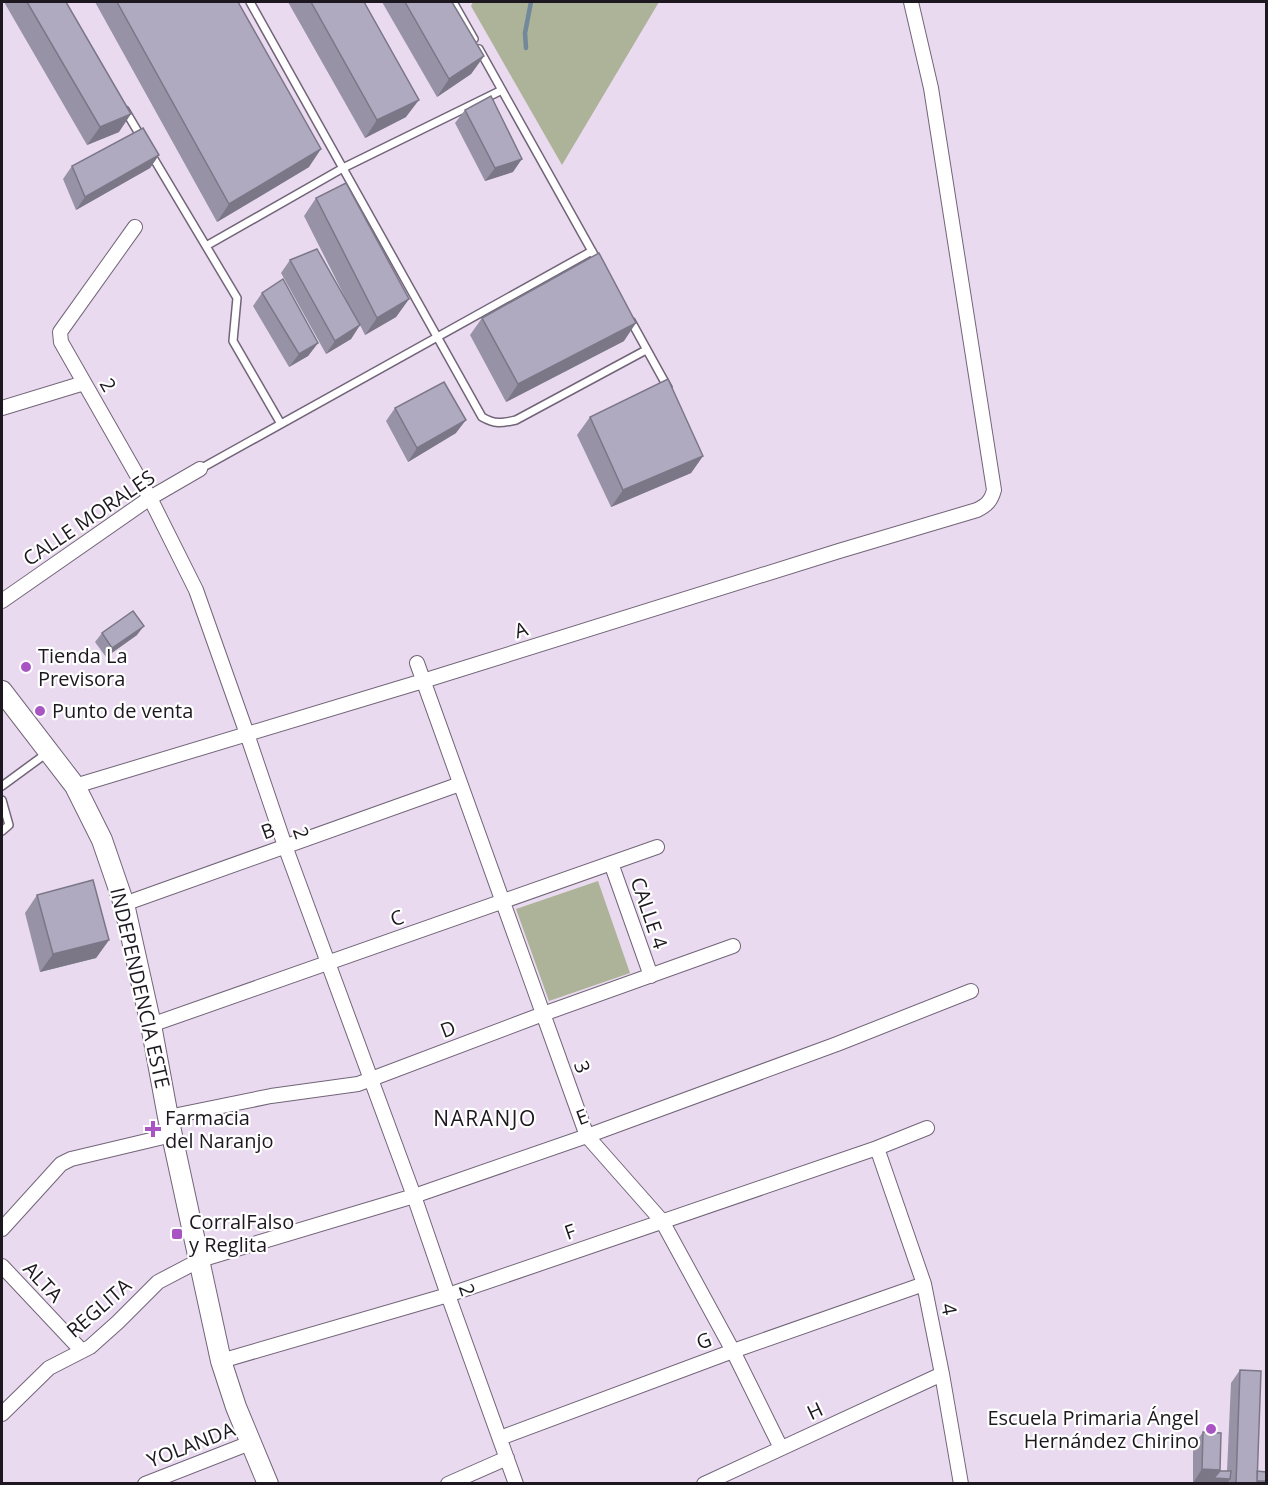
<svg xmlns="http://www.w3.org/2000/svg" width="1268" height="1485" viewBox="0 0 1268 1485" font-family="'Open Sans',sans-serif">
<rect width="100%" height="100%" fill="#e9daf0"/>
<path fill="#acb398" d="M 473,2 L 659,2 L 562,165 L 471,6 Z
M 598,881 L 630,973 L 549,1001 L 516,909 Z"/>
<g fill="none" stroke-linecap="round" stroke-linejoin="round">
<path stroke="#71899a" stroke-width="4.5" d="M 526,48 L 525,33 L 531,2"/>
<g stroke="#726578" stroke-width="10">
<path id="lane" d="M 250,2 L 482,417 C 496,425 502,423 516,420 L 646,350
M 453,2 L 474,39
M 479,49 L 598,262
M 125,110 L 141,137
M 151,154 L 237,298 L 233,341 L 281,424
M 206,246 L 343,168 L 502,90
M 631,321 L 668,388
M 200,469 L 592,251
M 2,786 L 47,753
M 2,800 L 9,825 L 2,831"/>
</g>
<g stroke="#726578" stroke-width="16">
<path id="street" d="M 135,227 L 60,332 L 61,342 L 150,498 L 196,590 L 247,734 L 285,846 L 414,1196 L 448,1295 L 516,1484
M 2,408 L 84,383
M 2,601 L 150,498 L 200,469
M 417,663 L 587,1136 L 662,1221 L 733,1351 L 781,1448
M 75,786 L 423,681 L 839,551 L 977,510 C 987,505 991,501 994,490 L 931,88 L 911,2
M 611,863 L 651,976
M 124,904 L 460,784
M 151,1025 L 657,847
M 168,1117 L 271,1096 L 358,1084 L 543,1014 L 733,946
M 877,1148 L 924,1284 L 942,1374 L 961,1484
M 2,1229 L 61,1164 L 71,1159 L 172,1135
M 2,1266 L 82,1351
M 221,1361 L 448,1295 L 877,1148 L 927,1128
M 2,1414 L 49,1368 L 90,1347 L 118,1322 L 158,1282 L 200,1260 L 414,1196 L 587,1136 L 837,1044 L 971,991
M 500,1438 L 733,1351 L 924,1284
M 145,1484 L 250,1443
M 448,1484 L 507,1458
M 704,1484 L 942,1374"/>
</g>
<g stroke="#726578" stroke-width="22">
<path id="secondary" d="M 2,691 L 75,786 L 102,840 L 124,904 L 151,1025 L 168,1117 L 221,1361 L 236,1407 L 268,1484"/>
</g>
<use href="#lane" stroke="#fff" stroke-width="7"/>
<use href="#street" stroke="#fff" stroke-width="14"/>
<use href="#secondary" stroke="#fff" stroke-width="20"/>
</g>
<path fill="#9792a6" d="M 4,2 L 66,2 L 119,132 L 87,145 Z
M 95,2 L 238,2 L 309,167 L 217,222 Z
M 288,2 L 364,2 L 406,117 L 365,138 Z
M 382,2 L 452,2 L 484,56 L 471,74 L 437,97 Z
M 465,110 L 513,172 L 485,181 L 455,123 Z
M 159,155 L 150,168 L 76,210 L 63,179 L 72,166 Z
M 316,198 L 409,299 L 396,317 L 365,335 L 360,325 L 351,339 L 326,354 L 281,273 L 290,260 L 356,319 L 304,216 Z
M 262,293 L 318,343 L 308,356 L 289,367 L 253,306 Z
M 482,318 L 624,341 L 506,402 L 470,335 Z
M 395,408 L 456,433 L 408,462 L 386,421 Z
M 590,417 L 703,456 L 691,473 L 611,507 L 577,435 Z
M 102,633 L 137,635 L 106,657 L 95,642 Z
M 37,895 L 109,940 L 96,958 L 40,972 L 25,913 Z
M 1240,1370 L 1257,1471 L 1266,1484 L 1193,1483 L 1193,1446 L 1203,1432 L 1220,1471 L 1227,1471 L 1231,1383 Z"/>
<path fill="#7b7787" d="M 484,56 L 471,74 L 437,97 L 449,79 Z
M 419,100 L 406,117 L 365,138 L 377,120 Z
M 131,114 L 119,132 L 87,145 L 100,127 Z
M 321,149 L 309,167 L 217,222 L 229,204 Z
M 159,155 L 150,168 L 76,210 L 85,197 Z
M 522,159 L 513,172 L 485,181 L 495,168 Z
M 409,299 L 396,317 L 365,335 L 377,318 Z
M 636,323 L 624,341 L 506,402 L 518,384 Z
M 360,325 L 351,339 L 326,354 L 335,341 Z
M 318,343 L 308,356 L 289,367 L 299,354 Z
M 466,420 L 456,433 L 408,462 L 417,448 Z
M 703,456 L 691,473 L 611,507 L 623,490 Z
M 144,626 L 137,635 L 106,657 L 112,648 Z
M 109,940 L 96,958 L 40,972 L 53,954 Z
M 1202,1469 L 1220,1470 L 1214,1478 L 1230,1479 L 1227,1484 L 1193,1483 Z
M 1251,1481 L 1266,1481 L 1266,1484 L 1249,1484 Z"/>
<path fill="#b0aac1" stroke="#7b7787" stroke-width="1.5" d="M 27,2 L 66,2 L 131,114 L 100,127 Z
M 117,2 L 238,2 L 321,149 L 229,204 Z
M 311,2 L 364,2 L 419,100 L 377,120 Z
M 405,2 L 452,2 L 484,56 L 449,79 Z
M 491,96 L 522,159 L 495,168 L 465,110 Z
M 143,128 L 159,155 L 85,197 L 72,166 Z
M 346,183 L 409,299 L 377,318 L 316,198 Z
M 317,249 L 360,325 L 335,341 L 290,260 Z
M 599,253 L 636,323 L 518,384 L 482,318 Z
M 283,279 L 318,343 L 299,354 L 262,293 Z
M 668,379 L 703,456 L 623,490 L 590,417 Z
M 444,382 L 466,420 L 417,448 L 395,408 Z
M 133,611 L 144,626 L 112,648 L 102,633 Z
M 93,880 L 109,940 L 53,954 L 37,895 Z
M 1240,1370 L 1261,1371 L 1257,1484 L 1236,1484 Z
M 1203,1432 L 1221,1433 L 1220,1470 L 1202,1469 Z
M 1220,1471 L 1231,1471 L 1230,1479 L 1214,1478 Z
M 1257,1471 L 1266,1472 L 1266,1481 L 1257,1481 Z"/>
<g fill="#a954c3" stroke="#fff" stroke-width="2">
<circle cx="26" cy="667" r="6"/>
<circle cx="40" cy="711" r="6"/>
<path d="M150 1120h6v6h6v6h-6v6h-6v-6h-6v-6h6z"/>
<rect x="171" y="1228" width="12" height="12" rx="3"/>
<circle cx="1211" cy="1429" r="6"/>
</g>
<g text-anchor="middle" stroke-width="4.5" stroke-linejoin="round" paint-order="stroke">
<g font-size="20" fill="#1d181f" stroke="#fff">
<text transform="translate(108 385) rotate(60)" y="7">2</text>
<text transform="translate(89 518) rotate(-34)" y="7">CALLE MORALES</text>
<text transform="translate(521 630) rotate(-17)" y="7">A</text>
<text transform="translate(268 831) rotate(-20)" y="7">B</text>
<text transform="translate(301 833) rotate(71)" y="7">2</text>
<text transform="translate(649 913) rotate(71)" y="7">CALLE 4</text>
<text transform="translate(397 918) rotate(-19)" y="7">C</text>
<text transform="translate(140 988) rotate(77)" y="7">INDEPENDENCIA ESTE</text>
<text transform="translate(448 1029) rotate(-21)" y="7">D</text>
<text transform="translate(582 1067) rotate(70)" y="7">3</text>
<text transform="translate(582 1117) rotate(-20)" y="7">E</text>
<text transform="translate(570 1232) rotate(-19)" y="7">F</text>
<text transform="translate(43 1282) rotate(47)" y="7">ALTA</text>
<text transform="translate(467 1290) rotate(71)" y="7">2</text>
<text transform="translate(99 1308) rotate(-41)" y="7">REGLITA</text>
<text transform="translate(949 1309) rotate(79)" y="7">4</text>
<text transform="translate(704 1341) rotate(-20)" y="7">G</text>
<text transform="translate(815 1411) rotate(-25)" y="7">H</text>
<text transform="translate(191 1445) rotate(-21)" y="7">YOLANDA</text>
</g>
<g font-size="20" fill="#1d181f" stroke="#fff" text-anchor="start">
<text x="38" y="663">Tienda La<tspan x="38" dy="23">Previsora</tspan></text>
<text x="52" y="718">Punto de venta</text>
<text x="165" y="1125">Farmacia<tspan x="165" dy="23">del Naranjo</tspan></text>
<text x="189" y="1229">CorralFalso<tspan x="189" dy="23">y Reglita</tspan></text>
<text x="1199" y="1425" text-anchor="end">Escuela Primaria Ángel<tspan x="1199" dy="23">Hernández Chirino</tspan></text>
</g>
<g font-size="21" letter-spacing="1.5" fill="#1d181f" stroke="#fff">
<text x="485" y="1126">NARANJO</text>
</g>
</g>
<rect width="1268" height="1485" fill="none" stroke="#1d181f" stroke-width="6"/>
</svg>
